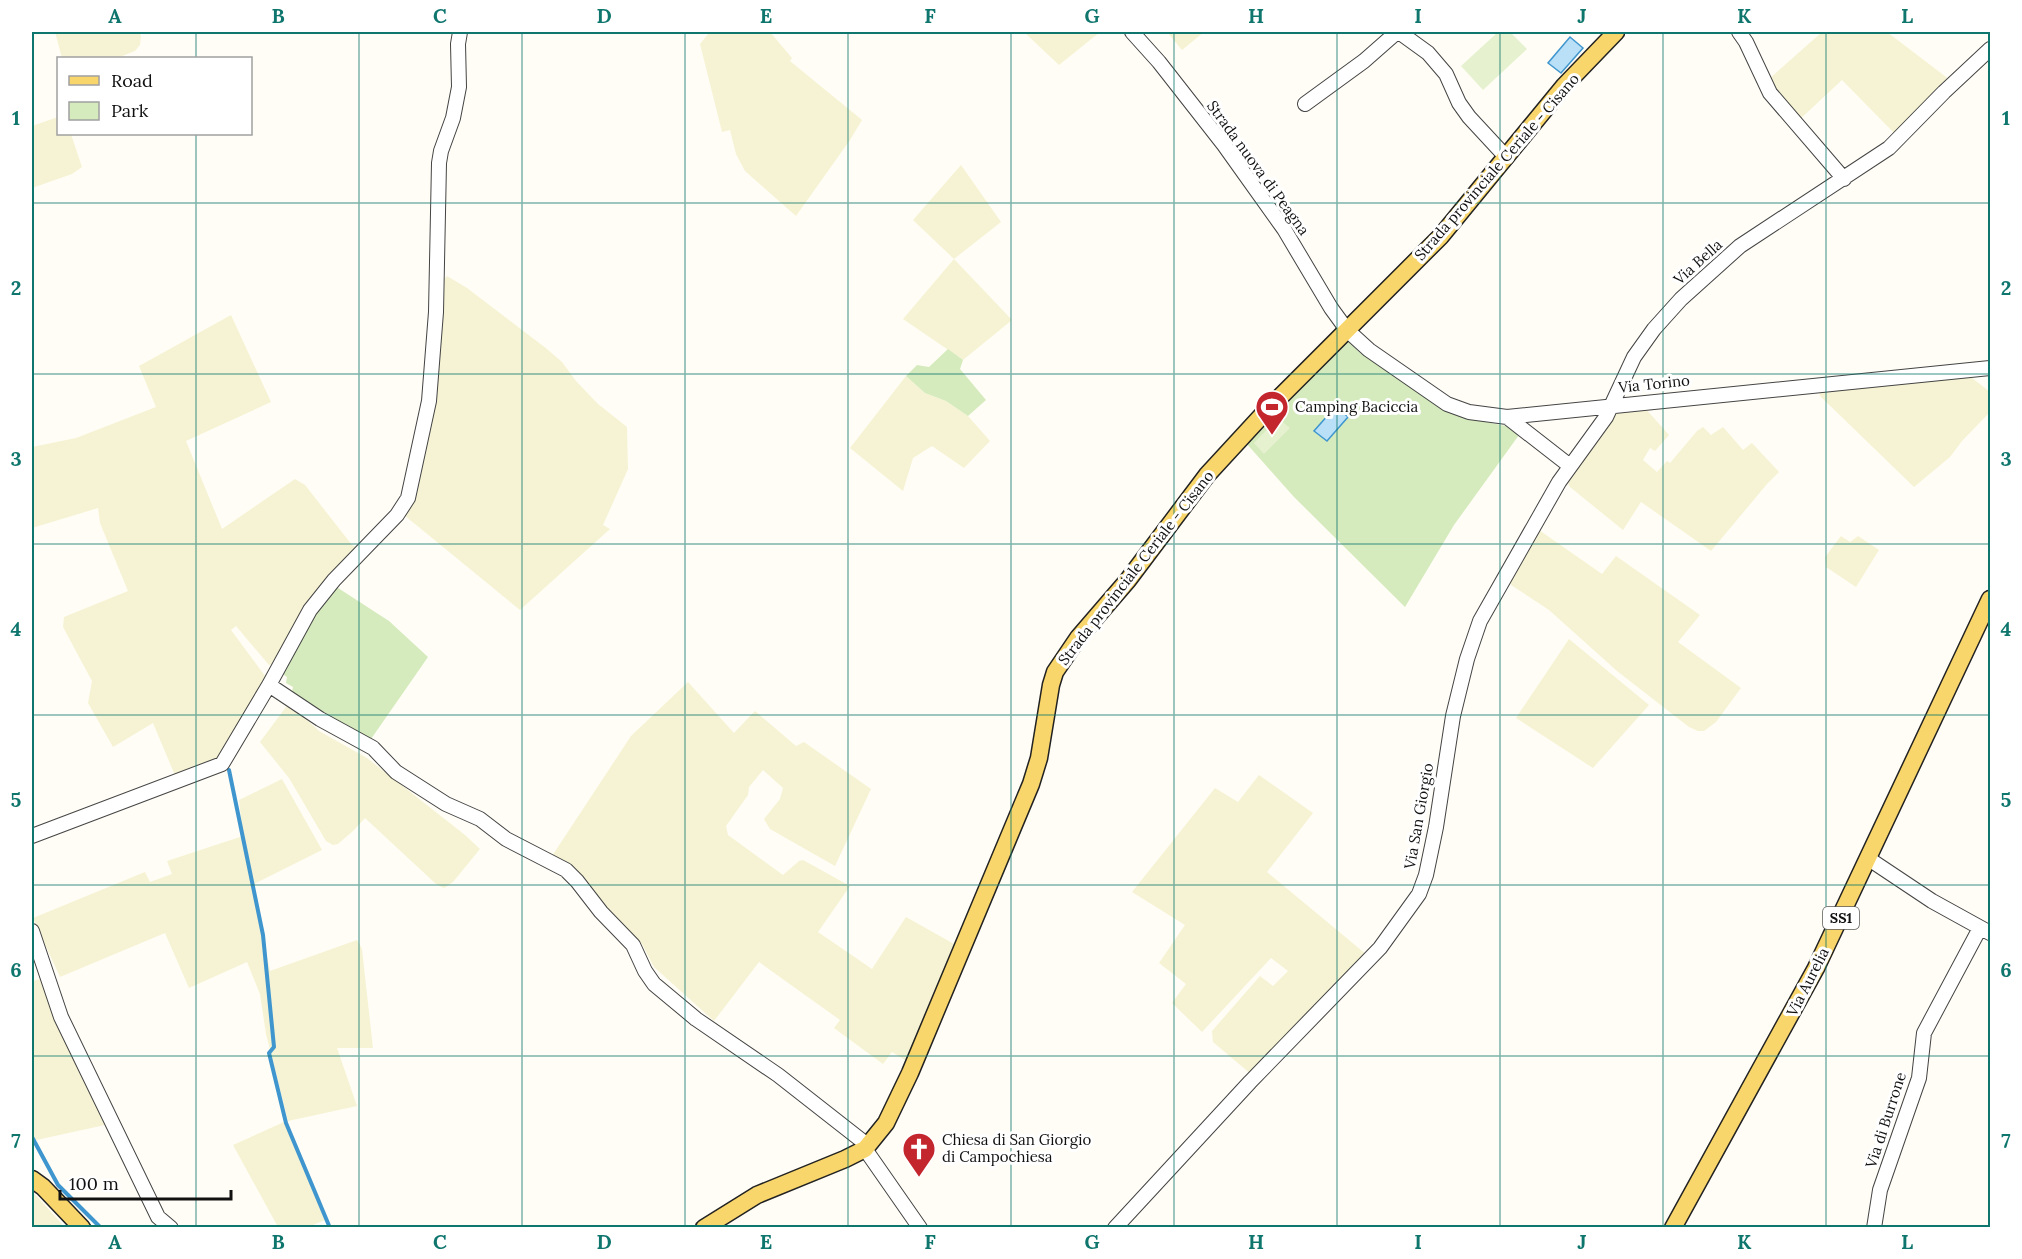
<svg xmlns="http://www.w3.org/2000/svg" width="2022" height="1259" viewBox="0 0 2022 1259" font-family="Lora,serif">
<rect width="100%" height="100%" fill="#fffdf5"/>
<path fill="#f6f3d4" d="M 55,32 L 139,32 L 141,36 L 140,45 L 135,51 L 117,58 L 62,58 Z
M 707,32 L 770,32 L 792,58 L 790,61 L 862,120 L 850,140 L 796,216 L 745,171 L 736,154 L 730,130 L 722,132 L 700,44 L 708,34 Z
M 1024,32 L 1100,32 L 1059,65 Z
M 1167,32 L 1204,32 L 1182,50 Z
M 1822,32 L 1887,32 L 1950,80 L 1896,135 L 1842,80 L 1798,121 L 1768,80 Z
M 58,117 L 58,134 L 71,134 L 82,167 L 72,174 L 32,188 L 32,126 Z
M 961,165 L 1001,222 L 954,259 L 1012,320 L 963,360 L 903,319 L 954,259 L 913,220 Z
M 447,276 L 467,288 L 547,349 L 562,362 L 576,381 L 598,404 L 627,427 L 628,469 L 603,525 L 610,529 L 520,610 L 404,515 L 444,279 Z
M 231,315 L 271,402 L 186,441 L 222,529 L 295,479 L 305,485 L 352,545 L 356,547 L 339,569 L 304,605 L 274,664 L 269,665 L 236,626 L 231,630 L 265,676 L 262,685 L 217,760 L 180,775 L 174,773 L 153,723 L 113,747 L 88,703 L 92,681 L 63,627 L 64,617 L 128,591 L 100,523 L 98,508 L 32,528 L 32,447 L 76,438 L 156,407 L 139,366 Z
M 1967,374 L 1990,392 L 1990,412 L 1962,441 L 1950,457 L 1914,487 L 1820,396 L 1819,390 Z
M 906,376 L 925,393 L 946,401 L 968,416 L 990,441 L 964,468 L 932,446 L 913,458 L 903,491 L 850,448 Z
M 1645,408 L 1669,435 L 1655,451 L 1650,448 L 1643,460 L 1657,472 L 1667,461 L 1670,463 L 1697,431 L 1703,427 L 1711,435 L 1723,427 L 1743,450 L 1752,443 L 1779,472 L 1767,484 L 1711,551 L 1641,502 L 1623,530 L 1570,487 L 1567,481 L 1610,419 L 1618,413 L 1630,409 Z
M 1539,530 L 1602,574 L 1616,556 L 1700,615 L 1678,642 L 1741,688 L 1716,722 L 1704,731 L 1698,731 L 1689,727 L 1617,671 L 1549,610 L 1511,585 L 1510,581 Z
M 1841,536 L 1850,542 L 1858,536 L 1879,550 L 1856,587 L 1826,567 L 1825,557 Z
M 1569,639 L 1649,705 L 1593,768 L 1516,718 Z
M 688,682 L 734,733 L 755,711 L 796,746 L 804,742 L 871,789 L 835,866 L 770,829 L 764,819 L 780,799 L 783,788 L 763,770 L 749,787 L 748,795 L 726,826 L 728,835 L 783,875 L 799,861 L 803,860 L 850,886 L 818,932 L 872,969 L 906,917 L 954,944 L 908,1062 L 892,1052 L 883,1064 L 834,1028 L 840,1020 L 759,962 L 714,1021 L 654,967 L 642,944 L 634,939 L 586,883 L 552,856 L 631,736 Z
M 289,703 L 319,731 L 367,758 L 465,835 L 480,849 L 453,882 L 444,888 L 436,884 L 365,818 L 353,831 L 338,844 L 333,845 L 326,841 L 289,778 L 260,742 Z
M 1259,775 L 1313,813 L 1267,872 L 1367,955 L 1252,1075 L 1213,1042 L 1212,1031 L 1260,976 L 1273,986 L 1288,971 L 1271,958 L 1202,1032 L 1172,1003 L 1186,984 L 1159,963 L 1185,925 L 1132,892 L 1215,788 L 1238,802 Z
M 282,779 L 322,850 L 252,885 L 270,971 L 357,940 L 362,949 L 373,1048 L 337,1048 L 357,1106 L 288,1121 L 266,1034 L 260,994 L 247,962 L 189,988 L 165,933 L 60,977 L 33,918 L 145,872 L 150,882 L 172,874 L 167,861 L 243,836 L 239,800 Z
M 41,979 L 63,1037 L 105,1125 L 32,1141 L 32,981 Z
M 284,1122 L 325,1220 L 308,1227 L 278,1227 L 233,1145 Z
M 32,1191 L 62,1224 L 61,1227 L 32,1227 Z"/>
<path fill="#d5ebbd" d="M 1346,339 L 1360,353 L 1445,408 L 1465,418 L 1506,426 L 1519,435 L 1454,525 L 1405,607 L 1294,497 L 1246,443 Z
M 948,349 L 963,360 L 960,369 L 986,400 L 968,416 L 946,401 L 925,393 L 906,376 L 917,365 L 929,367 Z
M 335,586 L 389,621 L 428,657 L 371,739 L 296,696 L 292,692 L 293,687 L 286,683 L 287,677 L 281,673 L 311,613 Z"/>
<path fill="#e6f2cf" d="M 1498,32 L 1510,32 L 1527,49 L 1483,90 L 1461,66 Z
M 1278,418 L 1290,428 L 1264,454 L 1254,443 Z"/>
<path fill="#b9e0f7" stroke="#3f96cf" stroke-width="1.5" d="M 1570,37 L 1583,48 L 1561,73 L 1548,63 Z
M 1336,406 L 1348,417 L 1327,441 L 1314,431 Z"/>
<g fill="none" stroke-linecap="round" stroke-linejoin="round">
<path stroke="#3f96cf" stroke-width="4" d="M 229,770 L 263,935 L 274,1047 L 269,1053 L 286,1123 L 330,1228
M 32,1137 L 58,1185 L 101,1228"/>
<g stroke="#444" stroke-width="16">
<path id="minor" d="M 1132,32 L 1159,62 L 1224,145 L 1284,229 L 1331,308 L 1347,330 L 1369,350 L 1447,404 L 1469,412 L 1507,417 L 1990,368
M 1399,32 L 1428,53 L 1446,74 L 1459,103 L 1469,117 L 1507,158
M 1739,32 L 1746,42 L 1770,93 L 1844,179
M 1305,104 L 1364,61 L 1397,32
M 1507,417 L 1570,466
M 269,685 L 320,719 L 373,748 L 396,772 L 446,804 L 480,819 L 506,839 L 566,870 L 577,881 L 601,912 L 633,945 L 645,971 L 654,984 L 696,1019 L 778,1075 L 861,1140 L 865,1149 L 920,1228
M 32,836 L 222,764 L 269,685 L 310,610 L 334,580 L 397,515 L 408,498 L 429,401 L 436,312 L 439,163 L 441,151 L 453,118 L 459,87 L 458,44 L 460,32
M 1869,859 L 1932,901 L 1990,933
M 32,931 L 61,1017 L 158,1217 L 171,1228
M 1115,1228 L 1250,1082 L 1380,948 L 1419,894 L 1426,875 L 1436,827 L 1453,716 L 1467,659 L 1480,621 L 1559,482 L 1606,417 L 1634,357 L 1654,329 L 1681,299 L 1740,246 L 1889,148 L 1944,92 L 1990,49
M 1874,1228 L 1880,1190 L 1919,1078 L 1924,1033 L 1980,928"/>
</g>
<g stroke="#222" stroke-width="19">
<path id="major" d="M 32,1179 L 43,1187 L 82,1228
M 704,1228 L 757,1195 L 845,1159 L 865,1149 L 886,1123 L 910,1073 L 1031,784 L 1039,758 L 1051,685 L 1055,672 L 1078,638 L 1128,580 L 1207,475 L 1266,411 L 1441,236 L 1564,86 L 1616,32
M 1673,1228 L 1816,968 L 1990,599"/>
</g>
<use href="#minor" stroke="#fff" stroke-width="14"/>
<use href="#major" stroke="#f9d66b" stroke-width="16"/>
</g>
<path fill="none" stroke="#0f766e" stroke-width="1.5" stroke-opacity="0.55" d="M 196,32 L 196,58M 359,32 L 359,1228M 522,32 L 522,1228M 685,32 L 685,1228M 848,32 L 848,1228M 1011,32 L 1011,1228M 1174,32 L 1174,1228M 1337,32 L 1337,1228M 1500,32 L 1500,1228M 1663,32 L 1663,1228M 1826,32 L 1826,1228M 196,134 L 196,1228M 32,203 L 1990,203M 32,374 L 1990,374M 32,544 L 1990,544M 32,715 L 1990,715M 32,885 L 1990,885M 32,1056 L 1990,1056"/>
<defs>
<g id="stadium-pin" transform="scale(1.725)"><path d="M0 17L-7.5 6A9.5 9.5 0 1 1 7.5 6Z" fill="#c4262e" stroke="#fff"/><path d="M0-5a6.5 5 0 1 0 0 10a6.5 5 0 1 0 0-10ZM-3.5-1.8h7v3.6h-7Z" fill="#fff"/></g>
<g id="church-pin" transform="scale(1.725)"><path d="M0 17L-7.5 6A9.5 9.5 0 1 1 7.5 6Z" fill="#c4262e" stroke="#fff"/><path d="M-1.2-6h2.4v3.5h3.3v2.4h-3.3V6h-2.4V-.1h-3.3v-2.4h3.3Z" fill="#fff"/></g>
</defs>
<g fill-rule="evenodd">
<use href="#stadium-pin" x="1272" y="407"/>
<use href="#church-pin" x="919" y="1149"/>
</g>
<g text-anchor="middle" stroke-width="6" stroke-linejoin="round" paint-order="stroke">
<rect fill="#fff" stroke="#585858" stroke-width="1.5" x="1823" y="907" width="36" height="22" rx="4.5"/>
<g font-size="14" font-weight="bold" fill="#111">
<text x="1841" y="923">SS1</text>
</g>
<g font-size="15" fill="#111" stroke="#fff">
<text transform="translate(1497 167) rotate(-49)" y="5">Strada provinciale Ceriale - Cisano</text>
<text transform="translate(1258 168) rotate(54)" y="5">Strada nuova di Peagna</text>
<text transform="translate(1698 262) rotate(-42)" y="5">Via Bella</text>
<text transform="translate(1654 384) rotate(-6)" y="5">Via Torino</text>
<text transform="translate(1136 568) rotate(-52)" y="5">Strada provinciale Ceriale - Cisano</text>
<text transform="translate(1419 816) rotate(-80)" y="5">Via San Giorgio</text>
<text transform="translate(1808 982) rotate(-63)" y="5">Via Aurelia</text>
<text transform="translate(1886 1120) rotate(-72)" y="5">Via di Burrone</text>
</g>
<g font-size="15" fill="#111" stroke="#fff" text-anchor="start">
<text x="1295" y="412">Camping Baciccia</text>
<text x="942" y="1145">Chiesa di San Giorgio<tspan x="942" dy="17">di Campochiesa</tspan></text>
</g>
</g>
<rect width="2022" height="1259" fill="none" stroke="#ffffff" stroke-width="66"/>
<rect x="57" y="57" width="195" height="78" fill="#ffffff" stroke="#a0a0a0" stroke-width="1.5"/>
<rect x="69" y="76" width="30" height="9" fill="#f9d66b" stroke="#a0a0a0" stroke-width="1.5"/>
<text x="111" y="87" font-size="18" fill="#111111">Road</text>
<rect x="69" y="102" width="30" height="18" fill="#d5ebbd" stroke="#a0a0a0" stroke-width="1.5"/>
<text x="111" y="117" font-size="18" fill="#111111">Park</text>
<path d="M60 1190v9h171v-9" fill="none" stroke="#111111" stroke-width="3"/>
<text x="69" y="1190" font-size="18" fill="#111111" stroke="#ffffff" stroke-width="4.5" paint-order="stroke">100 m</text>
<rect x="33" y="33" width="1956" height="1193" fill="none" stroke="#0f766e" stroke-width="2"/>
<g font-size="20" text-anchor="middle" font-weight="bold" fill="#0f766e">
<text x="115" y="23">A</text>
<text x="278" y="23">B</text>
<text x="440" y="23">C</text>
<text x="604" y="23">D</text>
<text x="766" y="23">E</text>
<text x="930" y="23">F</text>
<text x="1092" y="23">G</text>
<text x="1256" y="23">H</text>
<text x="1418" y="23">I</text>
<text x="1582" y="23">J</text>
<text x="1744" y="23">K</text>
<text x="1907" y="23">L</text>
<text x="16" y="125">1</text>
<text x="2006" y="125">1</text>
<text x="16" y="295">2</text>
<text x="2006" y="295">2</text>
<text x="16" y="466">3</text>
<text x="2006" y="466">3</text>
<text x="16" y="636">4</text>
<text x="2006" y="636">4</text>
<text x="16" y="807">5</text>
<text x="2006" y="807">5</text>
<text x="16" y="977">6</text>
<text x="2006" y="977">6</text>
<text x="16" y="1148">7</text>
<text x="2006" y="1148">7</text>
<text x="115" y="1249">A</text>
<text x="278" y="1249">B</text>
<text x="440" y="1249">C</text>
<text x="604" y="1249">D</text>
<text x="766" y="1249">E</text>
<text x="930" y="1249">F</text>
<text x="1092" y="1249">G</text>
<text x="1256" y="1249">H</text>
<text x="1418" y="1249">I</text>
<text x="1582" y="1249">J</text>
<text x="1744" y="1249">K</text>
<text x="1907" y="1249">L</text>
</g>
</svg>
